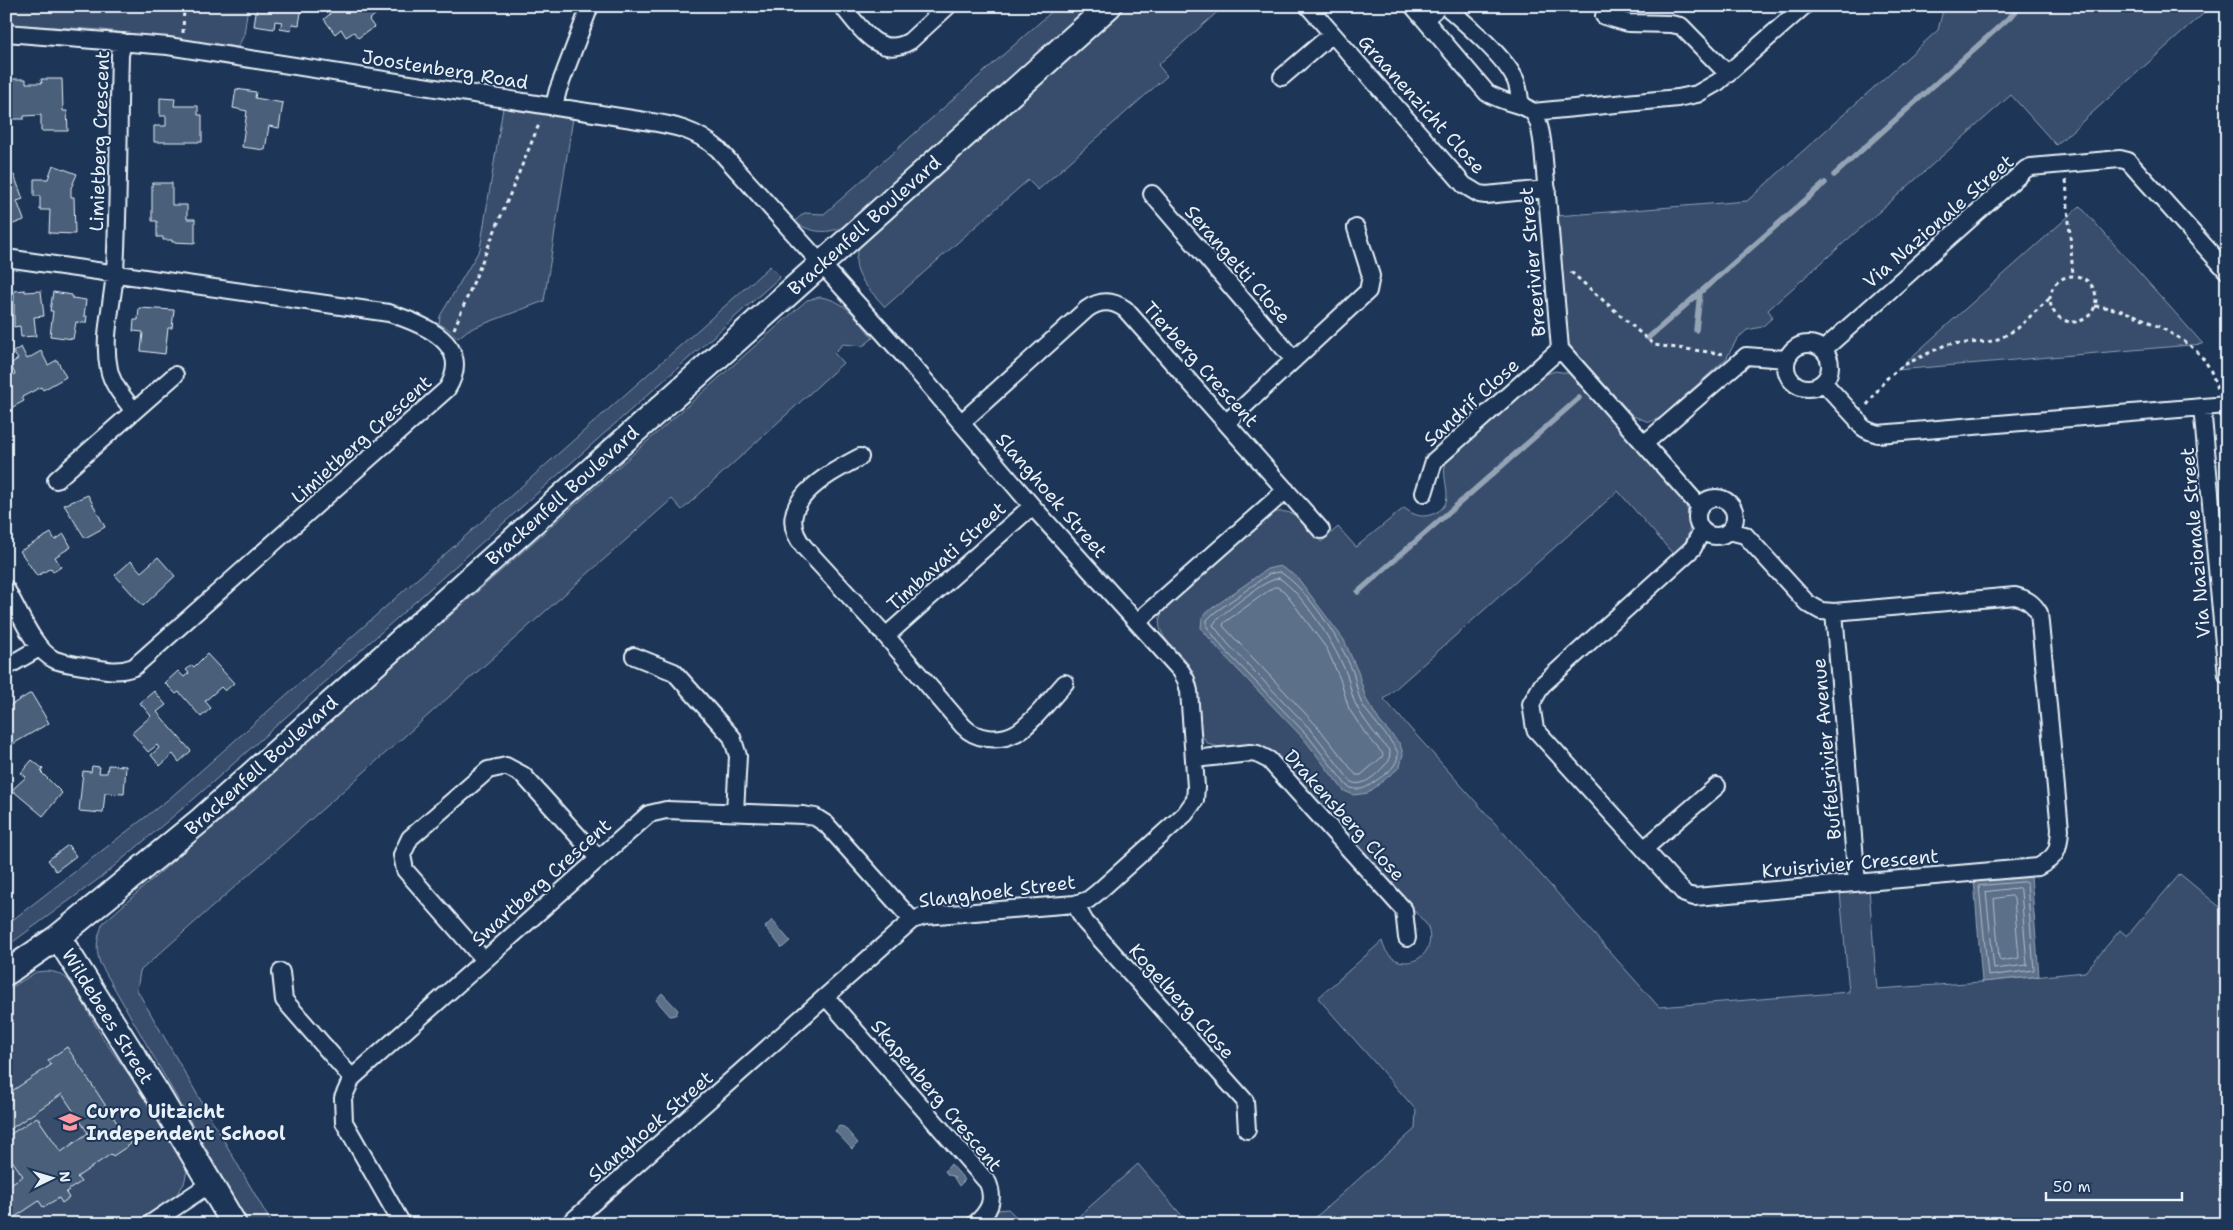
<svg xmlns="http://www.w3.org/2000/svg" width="2233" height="1230" viewBox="0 0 2233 1230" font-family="'Shantell Sans',sans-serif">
<rect width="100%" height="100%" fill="#1d3557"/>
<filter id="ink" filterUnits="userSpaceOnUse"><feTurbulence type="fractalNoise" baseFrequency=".02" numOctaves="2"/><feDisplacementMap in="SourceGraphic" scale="10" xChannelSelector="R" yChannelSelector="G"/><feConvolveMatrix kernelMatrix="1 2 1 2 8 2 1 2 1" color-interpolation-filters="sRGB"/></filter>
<g filter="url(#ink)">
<path fill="#374d6c" stroke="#909fb2" d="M 6,6 L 248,6 L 244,35 L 238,47 L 102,30 L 6,24 Z
M 1058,6 L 1094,6 L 847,225 C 828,235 812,233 794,222 L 804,213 L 824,214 Z
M 1125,6 L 1224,6 L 1158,65 L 1167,76 L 1038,190 L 1028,180 L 885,307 C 866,285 843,268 865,238 Z
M 1944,6 L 2212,6 L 2056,145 L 2011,95 L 1768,310 L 1773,317 L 1762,327 L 1747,330 L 1737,339 L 1726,359 L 1660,418 L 1649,422 L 1633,416 L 1570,346 L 1567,338 L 1557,216 L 1747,201 L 1938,30 Z
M 503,108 L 573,118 L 544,301 L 468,330 L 458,338 L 447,328 L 439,324 L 440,316 L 480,249 Z
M 2080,206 L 2203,344 L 1897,370 Z
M 770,266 L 780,277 L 195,798 L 100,878 L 6,947 L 6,925 L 170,798 Z
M 820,297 C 847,301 856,318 873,338 L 863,346 L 843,344 L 834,353 L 843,363 L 682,510 L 672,499 L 140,971 L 137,990 L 272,1224 L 249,1224 L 100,963 C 95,948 97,938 103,923 L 807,300 Z
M 1555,371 L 1568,373 L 1577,380 L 1684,502 C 1695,523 1690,540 1674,555 L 1618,491 L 1384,699 L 1659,1007 L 1849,992 L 1840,892 L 1869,889 L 1877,989 L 1982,982 L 2085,972 L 2120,930 L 2127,936 L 2180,874 L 2227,913 L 2227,1224 L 1308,1224 L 1415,1129 L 1416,1110 L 1318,998 L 1382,941 C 1391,978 1442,962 1427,925 L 1274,753 C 1253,737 1227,756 1206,742 C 1192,723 1203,694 1193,672 C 1183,650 1145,634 1165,608 L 1273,513 C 1296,506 1308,527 1321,542 L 1338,527 L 1356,547 L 1404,508 C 1412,514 1420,518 1430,515 C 1462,505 1437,478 1447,460 L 1541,376 Z
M 47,971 C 59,972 65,976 73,985 L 104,1040 L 166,1126 L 185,1158 L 187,1171 L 184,1184 L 176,1195 L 133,1224 L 6,1224 L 6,991 L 36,972 Z
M 1138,1164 L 1189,1224 L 1070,1224 Z
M 1008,1209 L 1024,1224 L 989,1224 L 998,1210 Z"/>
<path fill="#5d7089" stroke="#95a4b5" d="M 1280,566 L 1297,577 L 1344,640 L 1358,672 L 1366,699 L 1380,722 L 1400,744 L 1403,754 L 1400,767 L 1368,793 L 1354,795 L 1344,791 L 1304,739 L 1220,651 L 1201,628 L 1202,617 L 1211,609 L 1267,569 Z
M 2031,876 L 2039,976 L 1982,982 L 1974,880 Z
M 772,920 L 790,941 L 782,948 L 765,927 Z
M 662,993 L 678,1010 L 676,1015 L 670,1016 L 656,1000 Z
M 839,1126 L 844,1127 L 858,1143 L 852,1149 L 835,1131 Z
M 951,1164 L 965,1180 L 959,1186 L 953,1176 L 948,1175 L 945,1171 Z"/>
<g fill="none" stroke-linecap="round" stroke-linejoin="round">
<path stroke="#b0bdcc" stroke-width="1" d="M 1280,572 C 1309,590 1340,640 1353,672 C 1356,682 1357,692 1361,702 C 1366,713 1398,747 1398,754 C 1398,767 1383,776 1374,782 C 1365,789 1358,792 1347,786 L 1308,736 L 1223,648 L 1207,627 L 1207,620 L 1214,613 L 1269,574 Z
M 1279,578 C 1304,594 1336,647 1347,675 C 1350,684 1351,695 1356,705 C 1364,721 1377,737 1390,751 L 1389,761 C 1380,770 1365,789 1351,782 L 1313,732 L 1228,644 L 1213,625 L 1218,618 C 1233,607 1262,581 1279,578 Z
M 1274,587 L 1277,587 L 1284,591 L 1327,649 L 1340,679 L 1349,709 L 1365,733 L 1383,754 L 1382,757 L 1361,775 L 1356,775 L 1318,727 L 1223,626 L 1224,623 Z
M 2024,882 L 2027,884 L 2034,970 L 1988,976 L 1979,886 Z
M 2019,888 L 2021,891 L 2027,965 L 1994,969 L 1986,892 Z
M 2012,896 L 2014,899 L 2019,958 L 2001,961 L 1999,959 L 1994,899 Z"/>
<path stroke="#95a4b5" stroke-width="5.5" d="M 1834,175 L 2022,6
M 1696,330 L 1700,293
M 1648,338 L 1825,183
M 1358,592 L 1579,398"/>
</g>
<path fill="#495e7a" stroke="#e8f1f8" d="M 257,6 L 302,6 L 299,25 L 292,24 L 291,31 L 280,29 L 282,22 L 275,21 L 274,29 L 254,26 Z
M 372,6 L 371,7 L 376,14 L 369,20 L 374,27 L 358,38 L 354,32 L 346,37 L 341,29 L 335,34 L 324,19 L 330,14 L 326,6 Z
M 11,79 L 26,79 L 26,83 L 42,83 L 41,79 L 62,79 L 63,111 L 67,111 L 68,131 L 41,131 L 41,115 L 24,116 L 24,119 L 12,119 Z
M 236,89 L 256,92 L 255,98 L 283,103 L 279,128 L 269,126 L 265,150 L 242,147 L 247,111 L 233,108 Z
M 160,98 L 175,99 L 174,106 L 198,106 L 198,115 L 202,115 L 202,142 L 154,142 L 154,126 L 166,126 L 166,116 L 160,116 Z
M 53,165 L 77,174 L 71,188 L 71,197 L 74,197 L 75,234 L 49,233 L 50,210 L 40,210 L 40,196 L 34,196 L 34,179 L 48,179 Z
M 14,175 L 23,199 L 17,201 L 24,220 L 8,226 L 6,219 L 6,177 Z
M 152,183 L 172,183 L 172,205 L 187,205 L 187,219 L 195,219 L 195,243 L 172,242 L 172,240 L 163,240 L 163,237 L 157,237 L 157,221 L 152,221 Z
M 25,290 L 25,292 L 41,291 L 44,316 L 34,317 L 36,336 L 21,337 L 20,326 L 14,327 L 14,291 Z
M 53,292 L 72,295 L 72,298 L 86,300 L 84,316 L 87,316 L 86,323 L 76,322 L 73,339 L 50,336 L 53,311 L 50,311 Z
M 139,308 L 174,310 L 172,328 L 168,328 L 165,354 L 141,351 L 143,332 L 133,331 L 134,320 L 138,320 Z
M 21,347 L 27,359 L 41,351 L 48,365 L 57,360 L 66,377 L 43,390 L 41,387 L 22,397 L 24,401 L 11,408 L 6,400 L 6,378 L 15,374 L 10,364 L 18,359 L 13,352 Z
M 88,495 L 105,527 L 85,538 L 64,505 Z
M 51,533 L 55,540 L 64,534 L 71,547 L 55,557 L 61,567 L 53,572 L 51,568 L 37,576 L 20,551 Z
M 158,557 L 175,576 L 143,606 L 115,575 L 131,561 L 141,572 Z
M 207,654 L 234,683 L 225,691 L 221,687 L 205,701 L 211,708 L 201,717 L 179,692 L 176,694 L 165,683 L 178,671 L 184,677 L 189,673 L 186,670 L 192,665 L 194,667 Z
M 154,691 L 166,705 L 157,712 L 191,751 L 179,762 L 173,754 L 160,766 L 151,755 L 159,748 L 157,745 L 148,752 L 132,733 L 151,716 L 140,703 Z
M 31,693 L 49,723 L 6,748 L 6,708 Z
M 32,760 L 43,769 L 41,772 L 62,793 L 43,816 L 12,790 L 26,777 L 21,773 Z
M 108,765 L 126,766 L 124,794 L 105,793 L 103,813 L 79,811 L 83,771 L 91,772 L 92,766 L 100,767 L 99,773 L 107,773 Z
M 68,845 L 76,856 L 56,871 L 48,860 Z
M 67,1047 L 131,1144 L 113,1156 L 111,1154 L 77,1177 L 81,1182 L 70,1189 L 66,1193 L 69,1198 L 62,1203 L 59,1198 L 43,1207 L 39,1201 L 6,1223 L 6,1187 L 23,1176 L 6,1152 L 6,1137 L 37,1117 L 61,1152 L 88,1133 L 62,1094 L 6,1132 L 6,1095 L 51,1065 L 48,1060 Z"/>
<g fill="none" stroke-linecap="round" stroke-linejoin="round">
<g stroke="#e8f1f8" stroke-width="12">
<path id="lane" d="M 1427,22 L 1445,6"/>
</g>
<g stroke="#e8f1f8" stroke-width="20">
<path id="street" d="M 842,6 C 860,27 879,60 910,41 L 948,6
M 1308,6 L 1464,185 L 1479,194 L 1486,195 L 1547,189
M 1413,6 L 1487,93 C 1525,114 1537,94 1543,148 L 1560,349 L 1700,507
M 1446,6 C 1466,24 1504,56 1515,79 C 1519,86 1519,97 1521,105
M 1604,16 L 1628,23 L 1671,24 L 1681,26 L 1728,74
M 6,33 L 168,46 L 645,121 C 674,125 696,130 718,149 L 905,357 L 1032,506 L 1181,671 L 1186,680 L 1189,691 L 1196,787 L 1195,800 L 1185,814 L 1098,892 L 1088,900 L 1075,904 L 925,916 L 912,920 L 569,1224
M 123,42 L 120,55 C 118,127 119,199 115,271 C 113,304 102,336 109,369 C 112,385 124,398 134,411
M 1282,77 L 1332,34
M 554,106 L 558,90 L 590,6
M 1533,112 L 1678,98 L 1697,94 L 1718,82 L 1804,6
M 1152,194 L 1294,360
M 6,258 L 389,313 C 423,324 475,344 447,389 L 134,667 C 119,673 105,670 89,667 C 78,665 66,664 55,660 C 34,651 18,609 6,589
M1786 366a22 22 0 1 1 44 0a22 22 0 1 1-44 0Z
M 1823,350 L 2026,169 L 2031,167 L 2120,159 L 2128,161 L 2227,271
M 1823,382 L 1857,419 C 1861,429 1868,431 1878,434 L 2227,405
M 2202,407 L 2227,675
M 962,422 L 1087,309 C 1100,300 1112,300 1125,309 L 1321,530
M 1227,422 L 1368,291 L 1371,276 L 1356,228
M 1644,444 L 1746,356 L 1787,359
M 860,457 C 828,474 769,504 804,547 L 886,636 L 963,726 C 976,740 999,742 1016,733 C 1030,726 1053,696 1065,683
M 56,480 L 175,375
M 1424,493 L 1434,461 L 1560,349
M1697 517a19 19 0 1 1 38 0a19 19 0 1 1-38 0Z
M 1702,530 L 1693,548 L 1542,685 L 1531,704 L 1535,729 L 1685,894 L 1694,897 L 1707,896 L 2038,867 C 2057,857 2059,850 2060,829 L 2039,613 C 2033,603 2027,599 2015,596 L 1834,612 L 1821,611 L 1807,603 L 1745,535 L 1729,531
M 1834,612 L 1857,883
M 1137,622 L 1286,490
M 886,636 L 1032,506
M 634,656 L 674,672 L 732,737 L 738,756 L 735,812
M 6,667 L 39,648
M 1194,759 L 1250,753 L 1257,754 L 1269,760 L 1404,910 L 1407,938
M 1644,849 L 1717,786
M 1075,904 L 1085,922 L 1245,1101 L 1247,1130
M 484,960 L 405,870 L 402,855 L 410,838 L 488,770 L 506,766 L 523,775 L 598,858
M 281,972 L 284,1000 L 352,1078
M 826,997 L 988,1183 C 995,1201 989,1212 975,1224
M 150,1224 L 211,1183
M 402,1224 L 344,1122 L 343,1098 L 352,1078 L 649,814 L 666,810 L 803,815 L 815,817 L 826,824 L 912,920"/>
</g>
<g stroke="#e8f1f8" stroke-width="28">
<path id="secondary" d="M 58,937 L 158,1095 L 234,1224
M 6,973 L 58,937 L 202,819 L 1109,6"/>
</g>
<path stroke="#e8f1f8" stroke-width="3" stroke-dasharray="4 4" stroke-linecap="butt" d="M 183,33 L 184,6
M 2066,180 L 2073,276
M 1571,272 L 1654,345 L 1724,354
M2050 299a23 23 0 1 1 46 0a23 23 0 1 1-46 0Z
M 2095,306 C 2124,309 2138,316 2163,329 C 2191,344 2210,357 2217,390
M 454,329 L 540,122
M 1867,405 L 1885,380 L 1902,366 L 1947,344 L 1988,342 L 2001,338 L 2018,328 L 2050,298"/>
<use href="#lane" stroke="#1d3557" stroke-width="9"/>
<use href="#street" stroke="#1d3557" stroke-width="16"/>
<use href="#secondary" stroke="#1d3557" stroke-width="24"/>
</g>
</g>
<defs>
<g id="school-bare" transform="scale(1.725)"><path d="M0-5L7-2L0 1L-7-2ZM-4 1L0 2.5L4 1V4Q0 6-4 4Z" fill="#ff9aa2" stroke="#1d3557" stroke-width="2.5" paint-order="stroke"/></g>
</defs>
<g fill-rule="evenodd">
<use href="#school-bare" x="70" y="1122"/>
</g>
<g text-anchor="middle" stroke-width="4" stroke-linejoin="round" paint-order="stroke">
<g font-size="19" fill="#e8f1f8" stroke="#1d3557">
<text transform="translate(445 69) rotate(9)" y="7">Joostenberg Road</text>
<text transform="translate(1422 104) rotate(48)" y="7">Graanenzicht Close</text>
<text transform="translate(99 141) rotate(-88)" y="7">Limietberg Crescent</text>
<text transform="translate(1938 221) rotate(-41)" y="7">Via Nazionale Street</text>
<text transform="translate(864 225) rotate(-42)" y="7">Brackenfell Boulevard</text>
<text transform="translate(1532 262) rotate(-95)" y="7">Breerivier Street</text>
<text transform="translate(1238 264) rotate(49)" y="7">Serangetti Close</text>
<text transform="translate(1201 364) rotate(48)" y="7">Tierberg Crescent</text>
<text transform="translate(1471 402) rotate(-42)" y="7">Sandrif Close</text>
<text transform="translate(361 439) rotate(-42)" y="7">Limietberg Crescent</text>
<text transform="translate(562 495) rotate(-42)" y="7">Brackenfell Boulevard</text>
<text transform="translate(1052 495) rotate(49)" y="7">Slanghoek Street</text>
<text transform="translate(2195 543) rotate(-95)" y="7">Via Nazionale Street</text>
<text transform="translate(946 556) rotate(-42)" y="7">Timbavati Street</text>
<text transform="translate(1826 749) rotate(-95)" y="7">Buffelsrivier Avenue</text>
<text transform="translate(261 765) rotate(-42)" y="7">Brackenfell Boulevard</text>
<text transform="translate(1345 815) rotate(48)" y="7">Drakensberg Close</text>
<text transform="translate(1850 863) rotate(-5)" y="7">Kruisrivier Crescent</text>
<text transform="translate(541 882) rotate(-42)" y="7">Swartberg Crescent</text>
<text transform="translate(997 891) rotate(-7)" y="7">Slanghoek Street</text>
<text transform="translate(1182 1001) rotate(48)" y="7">Kogelberg Close</text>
<text transform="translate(108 1016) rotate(58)" y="7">Wildebees Street</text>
<text transform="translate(937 1095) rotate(50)" y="7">Skapenberg Crescent</text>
<text transform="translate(650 1126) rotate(-41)" y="7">Slanghoek Street</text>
</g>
<g font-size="19" font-weight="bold" fill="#e8f1f8" stroke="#1d3557" text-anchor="start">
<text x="86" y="1118">Curro Uitzicht<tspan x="86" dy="22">Independent School</tspan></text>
</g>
</g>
<rect width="2233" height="1230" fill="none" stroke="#1d3557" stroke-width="25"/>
<rect x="12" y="12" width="2208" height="1205" fill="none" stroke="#e8f1f8" stroke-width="2" filter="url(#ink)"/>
<g transform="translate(52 1178) rotate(85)" stroke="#1d3557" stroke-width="4" paint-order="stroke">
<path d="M0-4L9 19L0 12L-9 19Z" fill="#e8f1f8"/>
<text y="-8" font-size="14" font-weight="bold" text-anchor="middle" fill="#e8f1f8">N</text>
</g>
<path d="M2046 1192v8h136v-8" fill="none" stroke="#e8f1f8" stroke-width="2.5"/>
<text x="2053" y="1192" font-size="15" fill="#e8f1f8" stroke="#1d3557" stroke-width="4" paint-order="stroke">50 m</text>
</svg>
